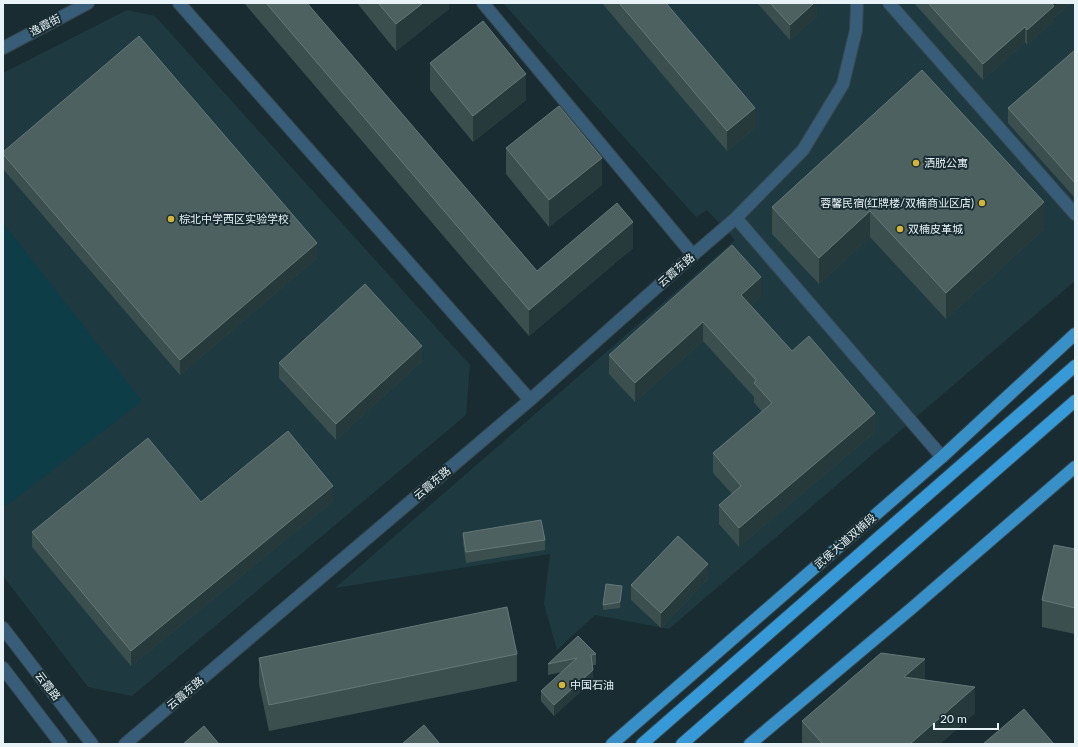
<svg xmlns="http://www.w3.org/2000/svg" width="1078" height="747" viewBox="0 0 1078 747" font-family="Lato,'Noto Sans SC',sans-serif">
<rect width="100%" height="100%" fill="#192c31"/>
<path fill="#1e3940" d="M 503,3 L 1075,3 L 1075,281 L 669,629 L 595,615 L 557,650 L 544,604 L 550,554 L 335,588 L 735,240 L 707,210 L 696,217 Z
M 127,10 L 155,16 L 470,365 L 466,415 L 132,696 L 88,687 L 3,576 L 3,73 Z"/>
<path fill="#0d3d47" d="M 3,223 L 142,401 L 6,506 L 3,502 Z"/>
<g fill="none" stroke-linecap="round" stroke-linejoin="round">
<g stroke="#36484d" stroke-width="14">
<path id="service" d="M 483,3 L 693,255
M 857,3 L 856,30 L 843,84 L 803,150 L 736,218 L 942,457
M 889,3 L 1075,214"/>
</g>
<g stroke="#36484d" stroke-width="14">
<path id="minor" d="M 179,3 L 530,400
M 3,48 L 88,3
M 125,744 L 530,400 L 693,255 L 736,218"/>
</g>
<g stroke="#36484d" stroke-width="14">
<path id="tertiary" d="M 3,628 L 92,744
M 3,668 L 61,744"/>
</g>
<g stroke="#36484d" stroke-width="14">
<path id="primary" d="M 612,744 L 942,457 L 1075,334
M 750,744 L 912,608 L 1075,467"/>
</g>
<g stroke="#36484d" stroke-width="14">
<path id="trunk" d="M 642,744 L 1075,366
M 682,744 L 1075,401"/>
</g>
<use href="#service" stroke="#375d79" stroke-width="12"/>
<use href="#minor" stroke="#375d79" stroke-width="12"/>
<use href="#tertiary" stroke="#375d79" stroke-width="12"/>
<use href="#primary" stroke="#3890c8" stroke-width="12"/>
<use href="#trunk" stroke="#369ad8" stroke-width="12"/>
</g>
<path fill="#3c4f4f" d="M 244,3 L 307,3 L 537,271 L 633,248 L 529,336 Z
M 357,3 L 449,3 L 449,9 L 396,51 Z
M 602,3 L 666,3 L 755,128 L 727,151 Z
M 757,3 L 817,3 L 817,16 L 790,40 Z
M 914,3 L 1071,3 L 1054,18 L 1054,21 L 1027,45 L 1025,42 L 983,80 Z
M 1075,50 L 1075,198 L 1008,123 L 1008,108 Z
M 430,63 L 526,100 L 473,142 L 430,90 Z
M 922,70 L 1044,229 L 946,319 L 870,237 L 819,284 L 772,234 L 772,207 Z
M 506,148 L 602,185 L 549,227 L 506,174 Z
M 3,152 L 317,258 L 180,375 L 3,169 Z
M 761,296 L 751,305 L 792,351 L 875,432 L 739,547 L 719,524 L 719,505 L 732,494 L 713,473 L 713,453 L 762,412 L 754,402 L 754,397 L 703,341 L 635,402 L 609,374 L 609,355 Z
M 422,361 L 336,440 L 279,378 L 279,363 Z
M 333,501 L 131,666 L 32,547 L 32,532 L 201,502 Z
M 463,533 L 545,540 L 545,550 L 466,563 L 463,543 Z
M 1075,549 L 1075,634 L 1042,627 L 1042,600 Z
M 708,579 L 661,628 L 631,600 L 631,585 Z
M 622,592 L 620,608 L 603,610 L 603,605 Z
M 517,654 L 517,681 L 269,731 L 259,684 L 259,658 Z
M 596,654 L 596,665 L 592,665 L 593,680 L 554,716 L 541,701 L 541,691 L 562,672 L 548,675 L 548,664 Z
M 925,680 L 975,713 L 940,744 L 802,744 L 802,721 Z"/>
<path fill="#263a3b" d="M 423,3 L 449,3 L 449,9 L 396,51 L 396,24 Z
M 814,3 L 817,3 L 817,16 L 790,40 L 790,25 Z
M 1053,3 L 1071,3 L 1054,18 L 1054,21 L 1027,45 L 1027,30 Z
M 1025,27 L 1025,42 L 983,80 L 983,64 Z
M 526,74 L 526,100 L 473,142 L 473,116 Z
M 755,108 L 755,128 L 727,151 L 727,131 Z
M 602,158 L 602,185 L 549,227 L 549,200 Z
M 1044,202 L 1044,229 L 946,319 L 946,293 Z
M 870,211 L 870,237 L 819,284 L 819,258 Z
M 633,222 L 633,248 L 529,336 L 529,310 Z
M 317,243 L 317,258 L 180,375 L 180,360 Z
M 761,277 L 761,296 L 741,314 L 741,295 Z
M 703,322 L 703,341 L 635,402 L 635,383 Z
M 422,346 L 422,361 L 336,440 L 336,424 Z
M 875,413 L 875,432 L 739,547 L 739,528 Z
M 333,486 L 333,501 L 131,666 L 131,651 Z
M 708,564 L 708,579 L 661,628 L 661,613 Z
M 622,586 L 622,592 L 620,608 L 620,602 Z
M 925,659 L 925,686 L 904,677 Z
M 593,670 L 593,680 L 554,716 L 554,705 Z
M 975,687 L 975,713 L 940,744 L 910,744 Z"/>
<path fill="#4e6161" stroke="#667878" d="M 266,3 L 307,3 L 537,271 L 617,203 L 633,222 L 529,310 Z
M 378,3 L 423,3 L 396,24 Z
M 619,3 L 666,3 L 755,108 L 727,131 Z
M 770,3 L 814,3 L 790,25 Z
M 928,3 L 1053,3 L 1052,4 L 1054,6 L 1027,30 L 1025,27 L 983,64 Z
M 483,21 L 526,74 L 473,116 L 430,63 Z
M 139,36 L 317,243 L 180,360 L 3,154 L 3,152 Z
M 1075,50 L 1075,183 L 1008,108 Z
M 922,70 L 1044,202 L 946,293 L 870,211 L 819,258 L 772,207 Z
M 559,106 L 602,158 L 549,200 L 506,148 Z
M 732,245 L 761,277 L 741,295 L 792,351 L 809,336 L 875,413 L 739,528 L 719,505 L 741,486 L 713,453 L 772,403 L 754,383 L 756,380 L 703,322 L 635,383 L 609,355 Z
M 365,284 L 422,346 L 336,424 L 279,363 Z
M 288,431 L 333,486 L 131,651 L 32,532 L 148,438 L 201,502 Z
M 541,520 L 545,540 L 466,552 L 463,533 Z
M 678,536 L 708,564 L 661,613 L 631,585 Z
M 1054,545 L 1075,549 L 1075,608 L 1042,600 Z
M 606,584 L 622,586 L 620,602 L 603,605 Z
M 507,607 L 517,654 L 269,705 L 259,658 Z
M 578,636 L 596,654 L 591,655 L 593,670 L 554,705 L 541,691 L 577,658 L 548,664 Z
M 881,653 L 925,659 L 904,677 L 975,687 L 910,744 L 823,744 L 802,721 Z
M 1024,709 L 1054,744 L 983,744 Z
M 424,725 L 440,744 L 402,744 Z
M 204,726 L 219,744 L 183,744 Z"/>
<g fill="#d5b535" stroke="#192c31" stroke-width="1.5">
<circle cx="916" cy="163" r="4"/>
<circle cx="982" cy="203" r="4"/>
<circle cx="171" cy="219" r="4"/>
<circle cx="900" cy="229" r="4"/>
<circle cx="562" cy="685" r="4"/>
</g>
<g text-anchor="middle" stroke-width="4" stroke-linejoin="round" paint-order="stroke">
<g font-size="11" fill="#e7f3f6" stroke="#192c31">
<text transform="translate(45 25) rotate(-28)" y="4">逸霞街</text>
<text transform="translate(676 270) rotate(-41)" y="4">云霞东路</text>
<text transform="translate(432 483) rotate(-40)" y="4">云霞东路</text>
<text transform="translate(845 541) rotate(-41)" y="4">武侯大道双楠段</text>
<text transform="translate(48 686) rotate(52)" y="4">云霞路</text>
<text transform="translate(185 693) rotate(-40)" y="4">云霞东路</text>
</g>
<g font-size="11" fill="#e7f3f6" stroke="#192c31" text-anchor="start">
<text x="924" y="167">洒脱公寓</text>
<text x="974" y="207" text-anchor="end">蓉馨民宿(红牌楼/双楠商业区店)</text>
<text x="179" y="223">棕北中学西区实验学校</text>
<text x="908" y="233">双楠皮革城</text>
<text x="570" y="689">中国石油</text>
</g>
</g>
<rect width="1078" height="747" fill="none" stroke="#e7f3f6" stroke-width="8"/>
<path d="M934 723v6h64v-6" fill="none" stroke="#e7f3f6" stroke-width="2"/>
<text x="940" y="723" font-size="12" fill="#e7f3f6" stroke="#192c31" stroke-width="3" paint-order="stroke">20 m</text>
</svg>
